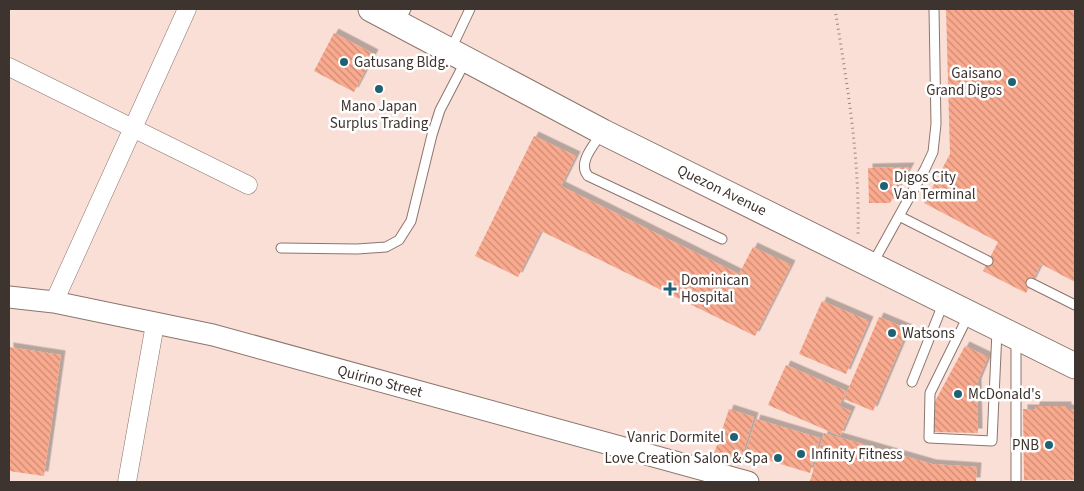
<svg xmlns="http://www.w3.org/2000/svg" width="1084" height="491" viewBox="0 0 1084 491" font-family="'Source Sans 3',sans-serif">
<defs>
<pattern id="building-back-hatch" width="6" height="6" patternUnits="userSpaceOnUse" patternTransform="scale(1.25)"><rect width="6" height="6" fill="#faaa8e"/><path d="M-1 5l2 2M0 0l6 6M5-1l2 2" fill="none" stroke="#cc8b74"/></pattern>
<filter id="shadow"><feDropShadow dx="4.5" dy="-4.5" stdDeviation="0" flood-color="#0004"/></filter>
</defs>
<rect width="100%" height="100%" fill="#fadfd6"/>
<path fill="url(#building-back-hatch)" filter="url(#shadow)" d="M 946,9 L 1075,9 L 1075,282 L 1041,264 L 1026,293 L 983,271 L 998,242 L 924,203 L 950,154 Z
M 334,33 L 374,54 L 354,92 L 314,71 Z
M 534,136 L 576,156 L 561,186 L 739,274 L 753,247 L 791,265 L 755,336 L 541,231 L 518,277 L 475,256 Z
M 910,167 L 890,203 L 869,203 L 868,168 Z
M 822,301 L 869,321 L 846,374 L 799,354 Z
M 879,317 L 908,329 L 873,411 L 844,399 Z
M 965,346 L 988,357 L 977,383 L 978,433 L 933,432 L 933,405 Z
M 9,347 L 61,355 L 44,476 L 9,471 Z
M 786,365 L 846,391 L 839,406 L 851,411 L 840,436 L 768,405 Z
M 1035,406 L 1067,406 L 1067,409 L 1075,409 L 1075,480 L 1024,480 L 1023,409 L 1035,409 Z
M 729,409 L 754,417 L 739,466 L 713,457 Z
M 756,419 L 820,438 L 810,473 L 745,453 Z
M 824,433 L 932,464 L 977,467 L 976,482 L 816,482 L 810,481 Z"/>
<g fill="none" stroke-linecap="round" stroke-linejoin="round">
<g stroke="#8c756d" stroke-width="11">
<path id="service" d="M 399,23 L 406,9
M 451,49 L 470,9
M 601,134 C 594,145 577,163 588,176 L 722,239
M 899,216 L 988,261
M 281,248 L 357,249 L 386,247 L 399,240 L 411,221 L 432,135 L 440,110 L 465,62
M 873,263 L 925,169 L 933,152 L 936,124 L 934,9
M 1031,283 L 1075,305
M 969,314 L 930,393 L 929,438 L 992,441 L 997,331
M 1016,340 L 1016,482
M 912,382 L 943,304"/>
</g>
<g stroke="#8c756d" stroke-width="19">
<path id="minor" d="M 9,67 L 248,185
M 54,302 L 187,9
M 127,482 L 155,324"/>
</g>
<g stroke="#8c756d" stroke-width="23">
<path id="tertiary" d="M 9,297 L 54,302 L 213,335 L 748,482"/>
</g>
<g stroke="#8c756d" stroke-width="27">
<path id="secondary" d="M 371,9 L 603,132 L 1075,366"/>
</g>
<path stroke="#988680" stroke-width="3" stroke-dasharray="1 4" stroke-linecap="butt" d="M 835,9 C 847,83 860,159 858,234"/>
<use href="#service" stroke="#fff" stroke-width="9"/>
<use href="#minor" stroke="#fff" stroke-width="18"/>
<use href="#tertiary" stroke="#fff" stroke-width="21"/>
<use href="#secondary" stroke="#fff" stroke-width="25"/>
</g>
<g fill="#1e6274" stroke="#fff" stroke-width="2">
<circle cx="344" cy="62" r="5"/>
<circle cx="1012" cy="82" r="5"/>
<circle cx="379" cy="89" r="5"/>
<circle cx="884" cy="186" r="5"/>
<path d="M667.5 281.5h5v5h5v5h-5v5h-5v-5h-5v-5h5z"/>
<circle cx="892" cy="333" r="5"/>
<circle cx="958" cy="394" r="5"/>
<circle cx="734" cy="437" r="5"/>
<circle cx="1049" cy="445" r="5"/>
<circle cx="801" cy="454" r="5"/>
<circle cx="778" cy="458" r="5"/>
</g>
<g text-anchor="middle" stroke-width="5" stroke-linejoin="round" paint-order="stroke">
<g font-size="15" fill="#3d332f" stroke="#fff" text-anchor="start">
<text x="354" y="67">Gatusang Bldg.</text>
<text x="1002" y="78" text-anchor="end">Gaisano<tspan x="1002" dy="17">Grand Digos</tspan></text>
<text x="379" y="111" text-anchor="middle">Mano Japan<tspan x="379" dy="17">Surplus Trading</tspan></text>
<text x="894" y="182">Digos City<tspan x="894" dy="17">Van Terminal</tspan></text>
<text x="681" y="285">Dominican<tspan x="681" dy="17">Hospital</tspan></text>
<text x="902" y="338">Watsons</text>
<text x="968" y="399">McDonald's</text>
<text x="724" y="442" text-anchor="end">Vanric Dormitel</text>
<text x="1039" y="450" text-anchor="end">PNB</text>
<text x="811" y="459">Infinity Fitness</text>
<text x="768" y="463" text-anchor="end">Love Creation Salon &amp; Spa</text>
</g>
<g font-size="15" fill="#3d332f" stroke="#fff">
<text transform="translate(722 190) rotate(26)" y="5">Quezon Avenue</text>
<text transform="translate(380 381) rotate(15)" y="5">Quirino Street</text>
</g>
</g>
<rect width="1084" height="491" fill="none" stroke="#3d332f" stroke-width="20"/>
</svg>
